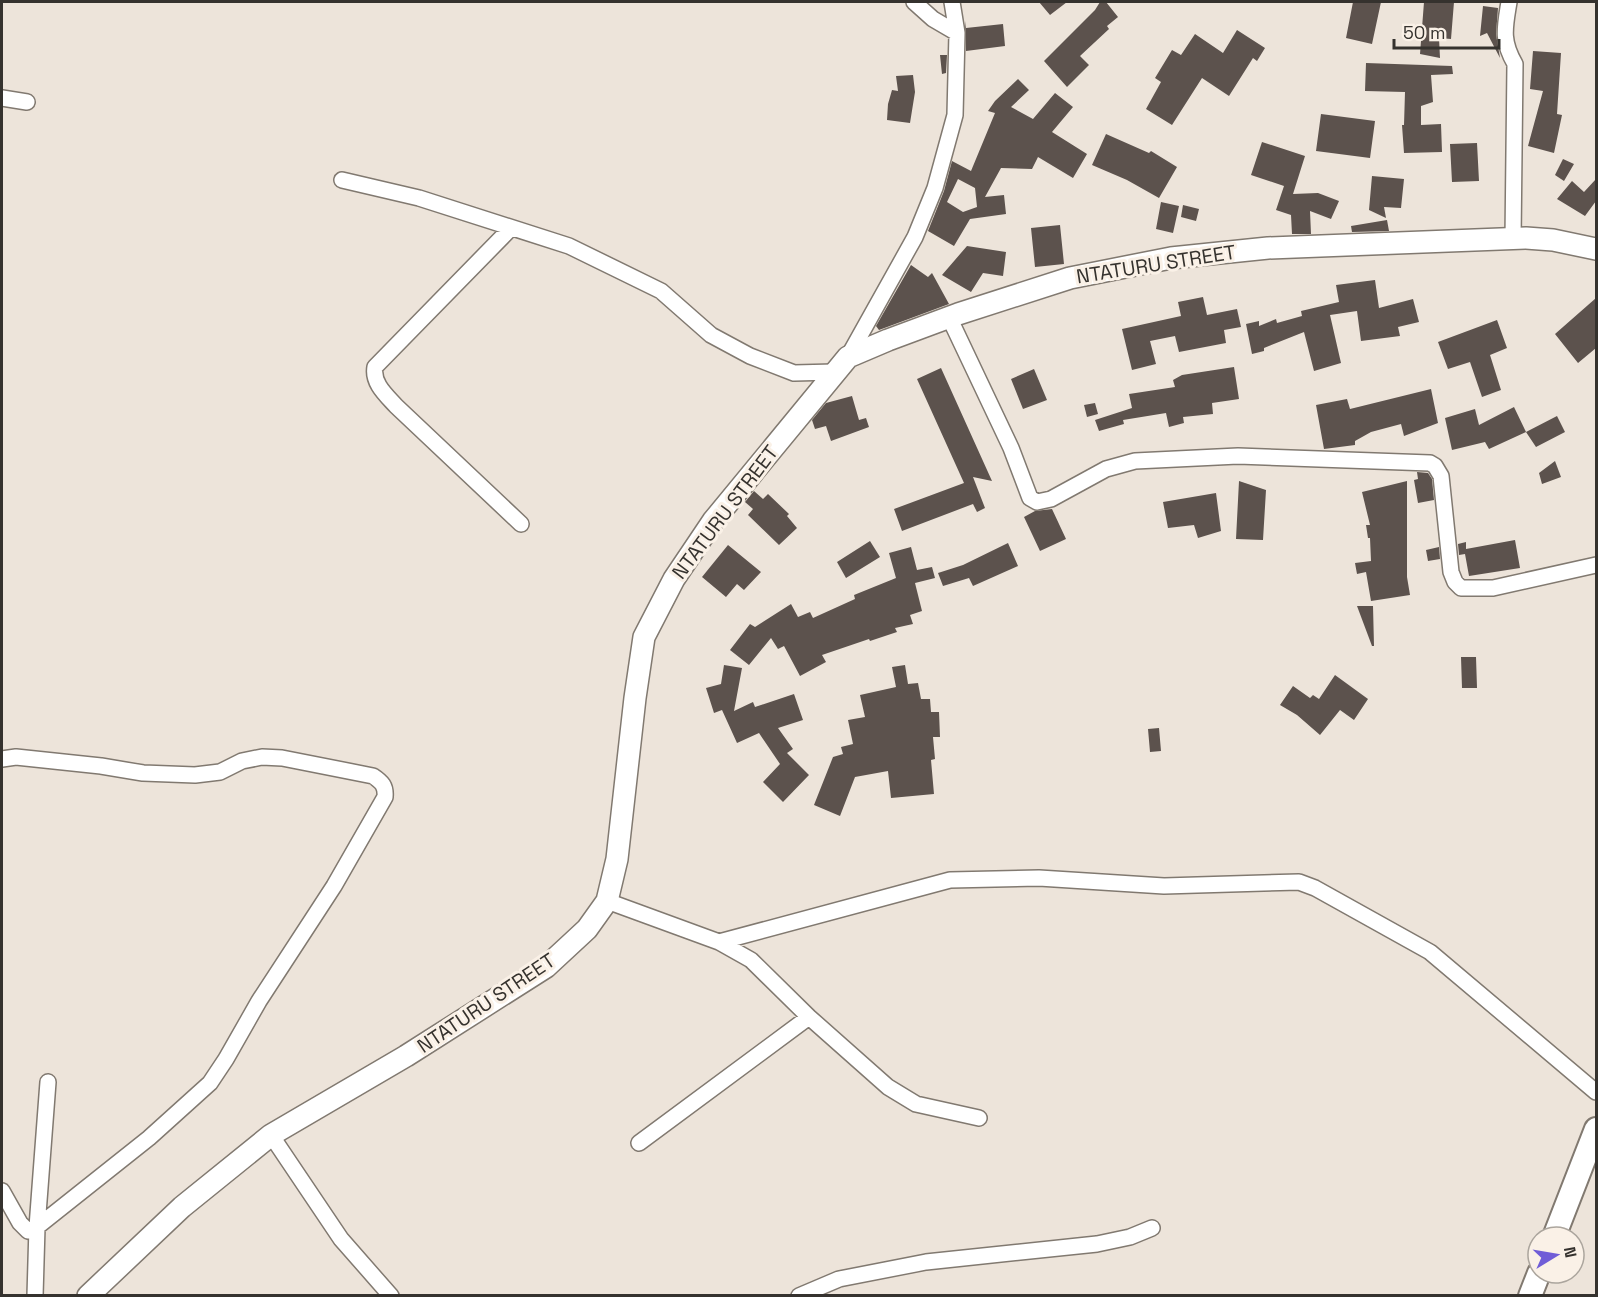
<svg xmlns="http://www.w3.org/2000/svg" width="1598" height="1297" viewBox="0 0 1598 1297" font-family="'Space Grotesk',sans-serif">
<rect width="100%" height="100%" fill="#ede4da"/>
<path fill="#5c524d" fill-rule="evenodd" d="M 1039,2 L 1067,2 L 1050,15 Z
M 1100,2 L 1106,2 L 1118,17 L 1107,26 L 1109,29 L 1080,56 L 1089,65 L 1067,87 L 1044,61 L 1095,10 Z
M 1353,2 L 1381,2 L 1372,44 L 1346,38 Z
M 1424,2 L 1454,2 L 1451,39 L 1439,38 L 1440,58 L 1420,54 Z
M 1483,6 L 1498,8 L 1496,34 L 1500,58 L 1487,33 L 1480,36 Z
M 965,21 L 966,28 L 1003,24 L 1005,46 L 966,51 Z
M 1237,30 L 1265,48 L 1257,61 L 1253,58 L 1229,96 L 1202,78 L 1172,125 L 1146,109 L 1161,82 L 1155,78 L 1172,50 L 1181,55 L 1195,34 L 1223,53 Z
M 1533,51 L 1561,53 L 1557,114 L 1562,115 L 1554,153 L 1528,146 L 1543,91 L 1530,89 Z
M 940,55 L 947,55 L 946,73 L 942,74 Z
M 1366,63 L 1452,66 L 1453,74 L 1431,75 L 1433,102 L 1421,106 L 1421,125 L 1441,124 L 1442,152 L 1404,153 L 1402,125 L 1404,125 L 1405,92 L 1365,91 Z
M 913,75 L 915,92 L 910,123 L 887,120 L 888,104 L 892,90 L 898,91 L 896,76 Z
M 1018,79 L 1029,90 L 1011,107 L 1033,119 L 1055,93 L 1073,107 L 1052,132 L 1087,154 L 1073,178 L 1038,157 L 1032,169 L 1001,168 L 985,197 L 1004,195 L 1006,214 L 970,219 L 954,246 L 928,231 L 944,191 L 952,161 L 971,171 L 995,113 L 988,111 L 995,101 ZM 958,179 L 975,188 L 977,207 L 963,212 L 947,202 Z
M 1321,114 L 1375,121 L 1370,158 L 1316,151 Z
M 1106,134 L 1149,153 L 1151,151 L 1177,167 L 1159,198 L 1127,180 L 1092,165 Z
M 1262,142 L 1305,156 L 1293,194 L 1318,193 L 1339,201 L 1331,219 L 1310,211 L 1311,234 L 1292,234 L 1291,215 L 1276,210 L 1284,186 L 1251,175 Z
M 1477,143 L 1479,181 L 1452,182 L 1450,144 Z
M 1563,159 L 1574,164 L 1564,181 L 1555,175 Z
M 1372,176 L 1404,179 L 1401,208 L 1384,207 L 1386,218 L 1369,210 Z
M 1596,179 L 1596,201 L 1585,216 L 1557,199 L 1572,181 L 1584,192 Z
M 1161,202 L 1179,206 L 1173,233 L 1156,229 Z
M 1183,205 L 1199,209 L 1196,221 L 1181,217 Z
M 1387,220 L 1389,231 L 1352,232 L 1351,226 Z
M 1060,225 L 1064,264 L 1035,267 L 1031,228 Z
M 967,246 L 1006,252 L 1003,276 L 983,273 L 971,292 L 942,275 Z
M 911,265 L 928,277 L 932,273 L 949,304 L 879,330 L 876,326 Z
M 1375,280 L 1379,308 L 1413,299 L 1419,322 L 1398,327 L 1400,336 L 1361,341 L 1357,311 L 1330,315 L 1341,363 L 1314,371 L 1304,332 L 1264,348 L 1264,351 L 1252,354 L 1246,324 L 1259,321 L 1259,326 L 1276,319 L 1277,323 L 1302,316 L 1301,311 L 1339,302 L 1336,285 Z
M 1203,297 L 1207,315 L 1237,309 L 1241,327 L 1224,330 L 1226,343 L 1179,352 L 1175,336 L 1150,341 L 1156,364 L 1132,370 L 1122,329 L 1181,316 L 1178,302 Z
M 1596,298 L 1596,348 L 1578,363 L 1555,334 Z
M 1497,320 L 1507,348 L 1490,355 L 1501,390 L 1482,397 L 1470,362 L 1448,369 L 1438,342 Z
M 1234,367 L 1239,399 L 1212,403 L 1213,414 L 1183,417 L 1184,423 L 1169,427 L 1166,413 L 1123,420 L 1124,424 L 1099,431 L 1095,420 L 1132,408 L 1129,394 L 1175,387 L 1173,380 L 1182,375 Z
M 941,368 L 992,481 L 973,477 L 985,508 L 977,512 L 973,504 L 902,531 L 894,509 L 964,483 L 917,379 Z
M 1034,369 L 1047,400 L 1023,409 L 1011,379 Z
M 1431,389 L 1438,423 L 1404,436 L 1401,424 L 1371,432 L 1355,441 L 1355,445 L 1324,449 L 1316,405 L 1347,399 L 1350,409 Z
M 852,396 L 859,420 L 866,418 L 869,427 L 831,441 L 826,426 L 815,429 L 812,420 L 826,403 Z
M 1095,403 L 1098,414 L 1087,417 L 1084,405 Z
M 1514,407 L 1526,432 L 1489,449 L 1485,442 L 1452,450 L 1445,418 L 1475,409 L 1479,425 Z
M 1557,416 L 1565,432 L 1536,447 L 1526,432 Z
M 1555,461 L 1561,477 L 1542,484 L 1539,473 Z
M 1417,472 L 1428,473 L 1432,479 L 1434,500 L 1418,503 L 1414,480 L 1418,479 Z
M 1239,481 L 1266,490 L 1263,540 L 1236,539 Z
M 1407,481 L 1407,577 L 1410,595 L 1371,601 L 1366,572 L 1357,574 L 1355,563 L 1371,561 L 1370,538 L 1368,538 L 1366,525 L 1370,525 L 1362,492 Z
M 754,491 L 763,499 L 768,494 L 789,514 L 787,516 L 797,528 L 779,545 L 748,515 L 753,509 L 745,502 Z
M 1216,493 L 1221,531 L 1198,538 L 1194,525 L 1168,528 L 1163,502 Z
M 1052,509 L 1066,539 L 1040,551 L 1024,517 L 1035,511 Z
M 1515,540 L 1520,568 L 1469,576 L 1465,554 L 1459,555 L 1458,544 L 1466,542 L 1466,549 Z
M 870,541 L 880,557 L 846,578 L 837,562 Z
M 1008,543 L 1018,566 L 973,586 L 969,578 L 943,586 L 938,573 L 963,565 Z
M 728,545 L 761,572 L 744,590 L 737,584 L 726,597 L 702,577 Z
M 911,547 L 917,570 L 932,567 L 935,578 L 915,583 L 922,611 L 910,615 L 913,624 L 895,628 L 897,632 L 870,641 L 869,639 L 822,655 L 826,662 L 800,676 L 784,646 L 778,649 L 771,638 L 749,665 L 730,650 L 750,624 L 755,627 L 791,604 L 798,617 L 810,612 L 813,618 L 855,599 L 854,595 L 896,578 L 889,553 Z
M 1439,547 L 1440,559 L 1428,561 L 1426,550 Z
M 1357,606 L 1373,606 L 1374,646 L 1372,646 Z
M 1461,657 L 1476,657 L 1477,688 L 1462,688 Z
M 724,665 L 742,668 L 734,711 L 753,702 L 755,707 L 794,694 L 803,720 L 778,728 L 793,749 L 787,753 L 809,775 L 783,802 L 763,782 L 780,764 L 759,733 L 737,743 L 722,710 L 714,713 L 706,688 L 721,684 Z
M 905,665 L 908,684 L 918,683 L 921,699 L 930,699 L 931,712 L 939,712 L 940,737 L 933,737 L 935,759 L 931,760 L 934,794 L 891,798 L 888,771 L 855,777 L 840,816 L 814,805 L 833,757 L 843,754 L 841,747 L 853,744 L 848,720 L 865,717 L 860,695 L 896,687 L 892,667 Z
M 1335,675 L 1368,699 L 1354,720 L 1340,710 L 1320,735 L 1297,715 L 1280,705 L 1293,686 L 1310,698 L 1313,695 L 1319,699 Z
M 1159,728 L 1161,751 L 1150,752 L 1148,729 Z"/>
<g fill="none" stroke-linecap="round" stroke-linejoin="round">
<g stroke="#817970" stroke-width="18">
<path id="street" d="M 914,2 L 933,19 L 957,33
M 1509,2 C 1505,27 1501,40 1515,64 L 1513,239
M 2,98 L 27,102
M 342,180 L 419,198 L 569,246 L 661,291 L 711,335 L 750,356 L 794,373 L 834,372
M 511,228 L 375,367 C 372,383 386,395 396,406 L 521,524
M 949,317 L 1011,448 L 1030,498 L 1037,502 L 1051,499 L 1106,469 L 1135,461 L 1238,456 L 1430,463 L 1435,466 L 1441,476 L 1451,572 L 1455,582 L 1461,588 L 1493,588 L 1596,565
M 848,357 L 915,237 L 935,188 L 955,115 L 957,33 L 952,2
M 2,759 L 16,757 L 101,766 L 143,773 L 195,775 L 220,772 L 242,761 L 262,757 L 282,758 L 373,776 C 382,782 386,786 385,797 L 334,886 L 259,1001 L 226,1059 L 210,1083 L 149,1138 L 37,1227 L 28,1231 L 20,1223 L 2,1191
M 607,901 L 719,942 L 751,960 L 809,1017 L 888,1087 L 916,1104 L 979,1118
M 719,942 L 950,880 L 1039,878 L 1164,886 L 1299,882 L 1315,888 L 1430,952 L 1596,1092
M 271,1135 L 341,1239 L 391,1296
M 639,1143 L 809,1017
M 35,1296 L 37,1227 L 48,1082
M 799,1296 L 839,1279 L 926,1262 L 1097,1244 L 1130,1237 L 1152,1228"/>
</g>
<g stroke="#817970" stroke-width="24">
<path id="secondary" d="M 88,1296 L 182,1207 L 271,1135 L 406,1056 L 546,967 L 587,929 L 607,901 L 617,859 L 635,698 L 644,637 L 674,579 L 713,521 L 848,357 L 888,340 L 958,314 L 1070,278 L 1171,258 L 1268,248 L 1526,238 L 1553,240 L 1596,249"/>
</g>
<g stroke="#817970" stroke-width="26">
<path id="primary" d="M 1554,1237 L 1596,1129
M 1530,1296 L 1539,1273"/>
</g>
<use href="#street" stroke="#fff" stroke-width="15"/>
<use href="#secondary" stroke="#fff" stroke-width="21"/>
<use href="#primary" stroke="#fff" stroke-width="22"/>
</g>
<g text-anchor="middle" stroke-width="6" stroke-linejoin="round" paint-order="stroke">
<g font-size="20" fill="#35322e" stroke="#faf1e7">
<text transform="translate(1156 264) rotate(-9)" y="7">NTATURU STREET</text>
<text transform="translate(725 512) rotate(-53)" y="7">NTATURU STREET</text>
<text transform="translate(486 1003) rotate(-34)" y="7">NTATURU STREET</text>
</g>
</g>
<rect width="1598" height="1297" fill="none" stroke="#35322e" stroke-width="6"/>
<g transform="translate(1556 1255) rotate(79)"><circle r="28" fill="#faf1e7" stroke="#aba59d" stroke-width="1.5"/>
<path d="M0-4.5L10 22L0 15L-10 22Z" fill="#705dd7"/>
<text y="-9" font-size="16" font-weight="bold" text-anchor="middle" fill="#35322e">N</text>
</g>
<path d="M1394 39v9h105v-9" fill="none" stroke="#35322e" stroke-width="3"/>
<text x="1403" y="39" font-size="18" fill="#35322e" stroke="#faf1e7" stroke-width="4.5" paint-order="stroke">50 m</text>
</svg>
